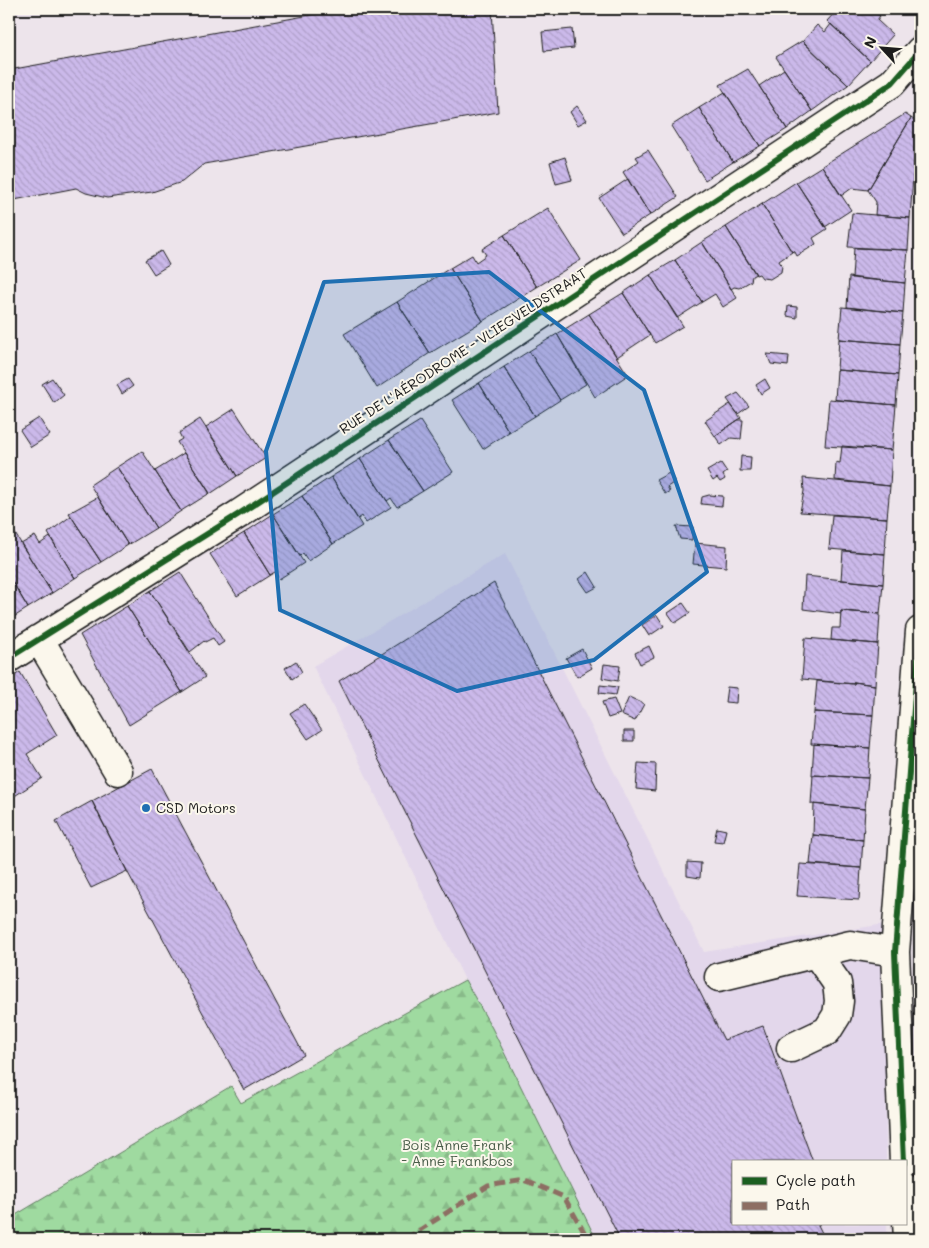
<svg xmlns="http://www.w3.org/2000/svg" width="929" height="1248" viewBox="0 0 929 1248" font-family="Mali,sans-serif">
<defs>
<pattern id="forest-firs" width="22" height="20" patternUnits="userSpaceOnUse" patternTransform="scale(1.25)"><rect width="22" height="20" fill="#9fdaa0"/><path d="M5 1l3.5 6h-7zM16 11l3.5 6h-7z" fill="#88ba89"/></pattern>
<pattern id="building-back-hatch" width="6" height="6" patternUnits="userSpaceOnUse" patternTransform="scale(1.25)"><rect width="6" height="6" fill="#cbb9ea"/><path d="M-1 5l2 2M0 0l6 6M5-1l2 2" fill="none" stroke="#ae9ec8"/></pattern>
</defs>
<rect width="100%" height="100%" fill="#ede4eb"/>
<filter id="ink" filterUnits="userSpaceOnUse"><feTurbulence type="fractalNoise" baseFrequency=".02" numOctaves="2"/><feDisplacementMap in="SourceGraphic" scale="10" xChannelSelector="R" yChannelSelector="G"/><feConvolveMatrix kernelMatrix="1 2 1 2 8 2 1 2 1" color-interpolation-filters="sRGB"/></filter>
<g filter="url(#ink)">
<path fill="#e3d7eb" d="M 505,554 L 704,952 L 885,924 L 886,1162 L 733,1162 L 733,1224 L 887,1224 L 887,1239 L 596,1239 L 492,1028 L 465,980 L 313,666 Z"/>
<path fill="url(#forest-firs)" stroke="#5e7b5e" d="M 465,980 L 492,1028 L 596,1239 L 9,1239 L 9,1219 L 231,1086 L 241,1103 Z"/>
<path fill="url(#building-back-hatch)" stroke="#1c1c1c" d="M 343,9 L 492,9 L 498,112 L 204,164 L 182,182 L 152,192 L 107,198 L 86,193 L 76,188 L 9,201 L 9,70 Z
M 838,9 L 872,9 L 880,16 L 877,20 L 893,35 L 870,61 L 827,21 Z
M 831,24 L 870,61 L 848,85 L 803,41 L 817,25 L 825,32 Z
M 572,29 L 574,48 L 544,51 L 542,32 Z
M 802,41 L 848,85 L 812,111 L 776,57 Z
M 748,69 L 787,129 L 760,146 L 720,85 Z
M 784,69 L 812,111 L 787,129 L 759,86 Z
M 725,92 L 760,146 L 733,162 L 699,108 Z
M 577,106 L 587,120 L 578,125 L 570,112 Z
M 699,108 L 733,162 L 705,180 L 671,126 Z
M 905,114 L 911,118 L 868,190 L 852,188 L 841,196 L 822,166 Z
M 911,118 L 917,122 L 910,218 L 875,215 L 876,202 L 868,190 Z
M 648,150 L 678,197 L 650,215 L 623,172 L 639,161 L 636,157 Z
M 565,157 L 572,180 L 556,184 L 550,162 Z
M 822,166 L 851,210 L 825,227 L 796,182 Z
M 628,179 L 650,215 L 622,233 L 599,198 Z
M 796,182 L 827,229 L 813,238 L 816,244 L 797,256 L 794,250 L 792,252 L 762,204 Z
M 762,204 L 792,252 L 779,261 L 782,266 L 781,272 L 770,279 L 762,278 L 759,274 L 756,275 L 726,227 Z
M 548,208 L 581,260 L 537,287 L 504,235 Z
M 852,213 L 910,218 L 908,250 L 848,247 Z
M 726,227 L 756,274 L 752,276 L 751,281 L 739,288 L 734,287 L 731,289 L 702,242 Z
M 504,235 L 537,287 L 483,321 L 450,268 L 472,255 L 476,262 L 486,255 L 482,249 Z
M 702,242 L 737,298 L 723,307 L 715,294 L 702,302 L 675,260 Z
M 854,248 L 908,250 L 905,283 L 852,278 Z
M 161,251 L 169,265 L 154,274 L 145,260 Z
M 675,260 L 702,302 L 677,318 L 650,275 Z
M 450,268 L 483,321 L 430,353 L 397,302 Z
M 650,275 L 683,326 L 655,343 L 623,293 Z
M 849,277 L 905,283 L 903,313 L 847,307 Z
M 623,293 L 650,335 L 617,357 L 589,314 Z
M 397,302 L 430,353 L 377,388 L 344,334 Z
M 788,306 L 797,307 L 797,318 L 787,316 Z
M 842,307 L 903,313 L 900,344 L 839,339 Z
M 589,314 L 628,375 L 595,397 L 557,334 Z
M 557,334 L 586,384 L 560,400 L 529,351 Z
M 839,339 L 900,344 L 898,375 L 837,370 Z
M 529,351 L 560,400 L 535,416 L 504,367 Z
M 767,354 L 789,356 L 788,366 L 771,364 Z
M 504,367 L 535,416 L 509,432 L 479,383 Z
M 837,370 L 898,375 L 896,405 L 835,400 Z
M 52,378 L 64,395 L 54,403 L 42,384 Z
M 128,379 L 133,386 L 122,394 L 117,385 Z
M 765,379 L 770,388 L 761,394 L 756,385 Z
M 479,383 L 509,432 L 483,449 L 452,400 Z
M 738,393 L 749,406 L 738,414 L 727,399 Z
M 829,399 L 896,405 L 892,450 L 825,446 Z
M 730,404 L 741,418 L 715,436 L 705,421 Z
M 234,409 L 266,458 L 237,476 L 206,427 Z
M 39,418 L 50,435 L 31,447 L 20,430 Z
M 200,419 L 237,476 L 210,494 L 177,442 L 182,439 L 179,433 Z
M 738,420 L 743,420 L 741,439 L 731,438 L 721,445 L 715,436 Z
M 420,421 L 453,472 L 423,491 L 389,440 Z
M 389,440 L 423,491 L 397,507 L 391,498 L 387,501 L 360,459 Z
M 842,446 L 892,450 L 890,486 L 835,480 L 836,462 L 840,463 Z
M 142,451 L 181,511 L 156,528 L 117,467 Z
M 184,453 L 210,493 L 181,511 L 155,471 Z
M 741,456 L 751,457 L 750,471 L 740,471 Z
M 360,459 L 391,507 L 366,523 L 362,516 L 358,519 L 331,477 Z
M 721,463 L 727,472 L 723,475 L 725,479 L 720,482 L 717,478 L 713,481 L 707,471 Z
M 117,467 L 156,528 L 128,545 L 90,485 Z
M 669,473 L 675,482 L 667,487 L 670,491 L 665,494 L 656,480 Z
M 331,477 L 362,526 L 333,544 L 302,496 Z
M 803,478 L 890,486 L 887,518 L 800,512 L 804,491 Z
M 709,495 L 723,496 L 722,506 L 701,504 L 702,497 Z
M 302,496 L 333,544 L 308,561 L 303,553 L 300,556 L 273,514 Z
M 98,497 L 128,545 L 101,562 L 69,513 Z
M 273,514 L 304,563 L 279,579 L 275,572 L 270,575 L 244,533 Z
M 832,515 L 887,518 L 885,554 L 829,549 Z
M 71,516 L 101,562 L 75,578 L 48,533 Z
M 9,524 L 52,593 L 28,608 L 9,576 Z
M 676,526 L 693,527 L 692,540 L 680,539 Z
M 244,533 L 270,575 L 237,596 L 210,554 Z
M 35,536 L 40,544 L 50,537 L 75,578 L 52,593 L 21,544 Z
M 695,543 L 727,546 L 726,567 L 693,564 Z
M 843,551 L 885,554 L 883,584 L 841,580 Z
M 180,572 L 224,642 L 218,646 L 213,638 L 205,642 L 204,641 L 190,652 L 150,591 Z
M 588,572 L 597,587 L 588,592 L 579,579 Z
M 9,576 L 28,608 L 9,620 Z
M 805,576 L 883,584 L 880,614 L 841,611 L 841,614 L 803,609 Z
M 494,583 L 724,1040 L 763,1026 L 813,1162 L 733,1162 L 733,1224 L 820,1224 L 818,1225 L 825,1239 L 620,1239 L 339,681 Z
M 150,591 L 205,677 L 182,692 L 127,606 Z
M 683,603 L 690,613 L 675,623 L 668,613 Z
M 127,606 L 182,692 L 129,725 L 80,635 Z
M 841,611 L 880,614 L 878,644 L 831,640 L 832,628 L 840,628 Z
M 657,615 L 664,626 L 649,636 L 642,625 Z
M 805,638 L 878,644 L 875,685 L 854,682 L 854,684 L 802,679 Z
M 649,646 L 654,657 L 640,664 L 635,653 Z
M 582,649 L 592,668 L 577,677 L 566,658 Z
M 296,661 L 302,672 L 292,679 L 285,668 Z
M 604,664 L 620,666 L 618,681 L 602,678 Z
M 20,672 L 57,735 L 27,754 L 42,778 L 10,799 L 9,796 L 9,680 Z
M 817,681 L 854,684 L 854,682 L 875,685 L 873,715 L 814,712 Z
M 600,685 L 618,687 L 616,695 L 599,693 Z
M 727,687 L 737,688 L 736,703 L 725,702 Z
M 629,697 L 644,704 L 635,721 L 621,715 Z
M 614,699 L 620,714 L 608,718 L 602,702 Z
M 304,704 L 322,730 L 308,739 L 290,713 Z
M 814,712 L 873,715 L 870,748 L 811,744 Z
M 624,731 L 634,731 L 634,741 L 624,741 Z
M 814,744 L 870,748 L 868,778 L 812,775 Z
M 638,763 L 656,764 L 655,791 L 636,789 Z
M 152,769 L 304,1055 L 244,1090 L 127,871 L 92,801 Z
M 813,775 L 868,778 L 865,809 L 811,804 Z
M 92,801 L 127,871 L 91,888 L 56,821 Z
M 814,804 L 865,809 L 863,840 L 813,835 Z
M 717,828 L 726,830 L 723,842 L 714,841 Z
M 813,835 L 863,840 L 861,868 L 810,864 Z
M 687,862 L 701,863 L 700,878 L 687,876 Z
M 800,864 L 861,868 L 859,900 L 797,896 Z"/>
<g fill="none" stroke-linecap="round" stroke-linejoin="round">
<g stroke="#1c1c1c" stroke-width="31">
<path id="minor" d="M 39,639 L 118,771
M 9,658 L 239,514 L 892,83 L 920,51
M 719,977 L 850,945 L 895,952
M 791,1048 L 827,1031 L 837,1015 L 839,1001 L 837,983 L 816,953
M 904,1162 L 895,952 L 920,631
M 905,1186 L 908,1239"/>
</g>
<use href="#minor" stroke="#fbf7ec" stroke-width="28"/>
<path stroke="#8d6e63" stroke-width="5" stroke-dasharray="10 5" stroke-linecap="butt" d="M 406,1239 L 488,1186 L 524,1180 L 564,1197 L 588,1239"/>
<g stroke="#fbf7ec" stroke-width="9">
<path id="cycleway" d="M 9,658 L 239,514 L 892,83 L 920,51
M 904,1162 L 895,952 L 920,631"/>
</g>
<use href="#cycleway" stroke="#1b5e20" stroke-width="6"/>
</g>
</g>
<path fill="#1f6fb2" fill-opacity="0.2" stroke="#1f6fb2" stroke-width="4" stroke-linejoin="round" d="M 489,272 L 644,390 L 707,572 L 594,660 L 457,691 L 280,610 L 266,451 L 324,282 Z"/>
<circle fill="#1f6fb2" stroke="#fbf7ec" stroke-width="2" cx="146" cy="808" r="5"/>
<g text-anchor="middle" stroke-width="4" stroke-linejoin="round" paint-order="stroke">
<g font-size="14" fill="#1c1c1c" stroke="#fbf7ec">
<text transform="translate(463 351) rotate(-33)" y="5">RUE DE L'AÉRODROME - VLIEGVELDSTRAAT</text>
</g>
<g font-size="14" fill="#1c1c1c" stroke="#fbf7ec" text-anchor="start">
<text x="156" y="813">CSD Motors</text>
</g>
<g font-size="14" fill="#4a5e4a" stroke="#fbf7ec">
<text x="457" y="1150">Bois Anne Frank<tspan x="457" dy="16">- Anne Frankbos</tspan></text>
</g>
</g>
<rect width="929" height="1248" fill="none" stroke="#fbf7ec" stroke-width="30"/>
<rect x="15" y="15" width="899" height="1218" fill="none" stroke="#1c1c1c" stroke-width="2" filter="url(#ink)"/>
<rect x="732" y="1160" width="175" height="65" fill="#fbf7ec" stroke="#a29f99"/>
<rect x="742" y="1177" width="25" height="8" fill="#1b5e20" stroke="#a29f99"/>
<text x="776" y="1186" font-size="15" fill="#1c1c1c">Cycle path</text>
<rect x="742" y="1202" width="25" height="8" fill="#8d6e63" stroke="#a29f99"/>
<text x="776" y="1210" font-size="15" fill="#1c1c1c">Path</text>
<g transform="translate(882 48) rotate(296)" stroke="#fbf7ec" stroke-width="4" paint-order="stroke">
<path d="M0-4L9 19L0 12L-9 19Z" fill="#1c1c1c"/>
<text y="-8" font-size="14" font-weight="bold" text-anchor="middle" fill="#1c1c1c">N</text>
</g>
</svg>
